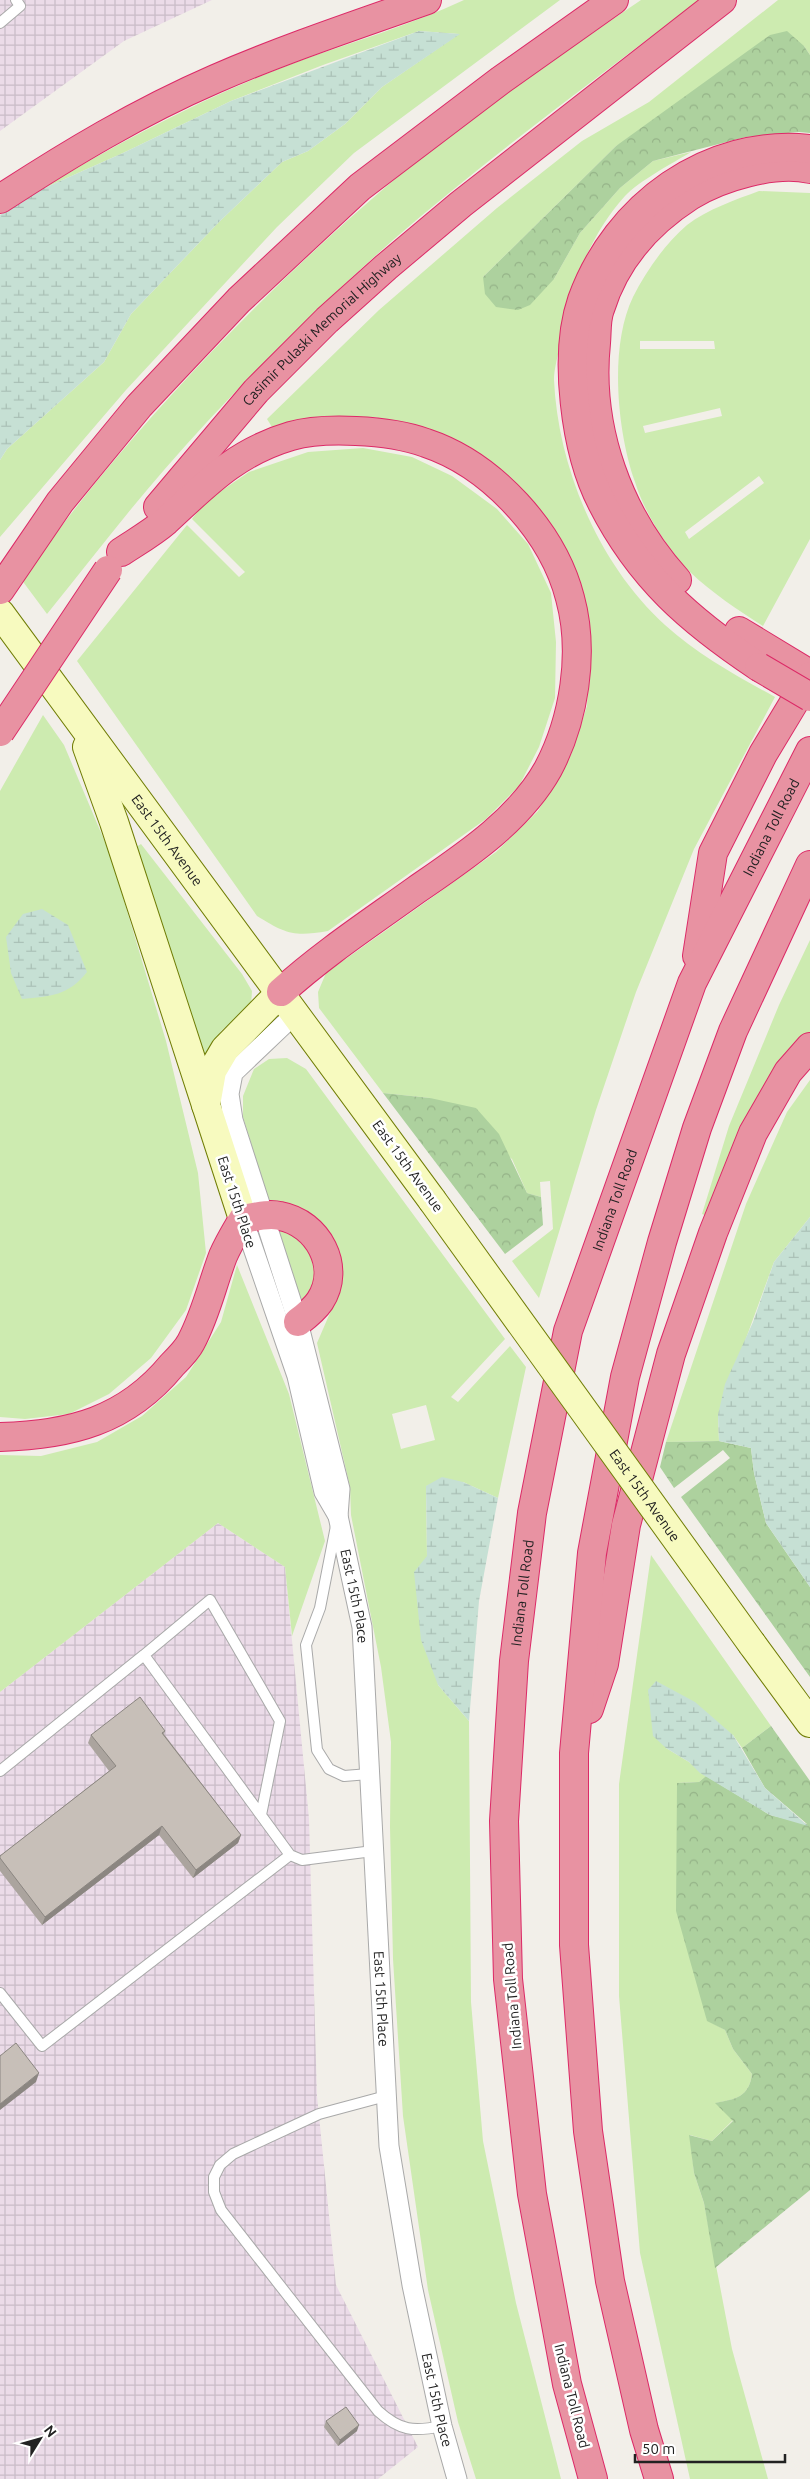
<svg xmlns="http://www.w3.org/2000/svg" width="810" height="2479" viewBox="0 0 810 2479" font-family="Ubuntu,sans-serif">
<defs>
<pattern id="industrial-grid" width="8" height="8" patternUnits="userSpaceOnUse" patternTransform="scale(1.25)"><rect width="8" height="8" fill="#ebdbe8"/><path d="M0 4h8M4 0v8" fill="none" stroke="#c9bcc7"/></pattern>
<pattern id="forest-crowns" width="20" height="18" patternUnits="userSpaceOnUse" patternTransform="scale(1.25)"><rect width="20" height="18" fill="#add19e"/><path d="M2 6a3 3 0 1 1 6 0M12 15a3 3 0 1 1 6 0" fill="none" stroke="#95b388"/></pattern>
<pattern id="wetland-marsh" width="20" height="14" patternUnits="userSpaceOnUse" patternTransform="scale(1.25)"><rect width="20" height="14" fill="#c6e0d4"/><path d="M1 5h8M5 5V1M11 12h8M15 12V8" fill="none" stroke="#aac0b6"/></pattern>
</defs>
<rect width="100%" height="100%" fill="#f2efe9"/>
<path fill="url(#industrial-grid)" d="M 0,0 L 212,0 L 124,41 L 0,131 Z
M 218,1523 L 285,1567 L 309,1819 L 317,2096 L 336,2285 L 418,2447 L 378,2479 L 0,2479 L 0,1692 Z"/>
<path fill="#cdebb0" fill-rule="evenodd" d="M 464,0 L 560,0 L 354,153 L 277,227 L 126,390 L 0,537 L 0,460 L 7,449 L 104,362 L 131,314 L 219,222 L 282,162 L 308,151 L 345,124 L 382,87 L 459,34 L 419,31 L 323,65 L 231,101 L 123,153 L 40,190 C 120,141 205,97 294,63 C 351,42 409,26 464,0 Z
M 641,0 L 699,0 C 596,79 491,155 393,240 C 314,310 233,391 164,470 C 123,517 86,566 47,614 L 21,579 C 46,547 71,513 97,481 C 185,374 283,275 388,185 C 468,117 555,59 641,0 Z
M 778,0 L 810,0 L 810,55 L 804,46 L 616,146 L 483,277 L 554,279 L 580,233 L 620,188 L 653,161 L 691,152 C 673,163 639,181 625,196 C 587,238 568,295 559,350 C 557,359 554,370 554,380 C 558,468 599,565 665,625 C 698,655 737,676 775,697 L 694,849 L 636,992 L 596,1110 L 539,1298 L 512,1261 L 553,1229 L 550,1181 L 540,1182 L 541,1197 L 527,1193 L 512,1159 L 430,1098 L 383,1093 L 319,1008 L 318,992 L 326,973 L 496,852 L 538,811 L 571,754 L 587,706 L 589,647 L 584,598 L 563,546 L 436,435 L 375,417 L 314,419 L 272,427 L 267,419 L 379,310 L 497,208 L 582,141 L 649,102 Z
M 759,191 L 810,193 L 810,539 L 763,626 C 738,610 712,593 690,572 C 667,548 645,514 635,482 C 617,431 609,347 633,297 C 646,271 665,244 687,225 C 708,209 735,200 759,191 ZM 640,341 L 714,341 L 715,349 L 640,349 ZM 720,408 L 722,416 L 645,433 L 643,426 ZM 759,476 L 764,483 L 689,539 L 685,532 Z
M 363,448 L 412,457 L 452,476 L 497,509 L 528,544 L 551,593 L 556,642 L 555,698 L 539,747 L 519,786 L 486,819 L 328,931 C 294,937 286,934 257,916 L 77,661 L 187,525 L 239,577 L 245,572 L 192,519 L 205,502 L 249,472 L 308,452 Z
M 43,715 L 64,745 L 110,854 L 166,1041 L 198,1173 L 206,1253 L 186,1310 L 151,1358 L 109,1394 L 69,1414 L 25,1419 L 0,1417 L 0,791 Z
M 141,844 L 242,974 L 252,991 L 251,1005 L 221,1031 L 208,1053 L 199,1055 L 133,849 Z
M 810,940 L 810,1033 L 805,1037 L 707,1216 L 702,1214 L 729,1126 L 779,1005 Z
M 287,1058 L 306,1069 L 505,1339 L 451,1397 L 458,1402 L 510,1346 L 526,1367 L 498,1498 L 463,1482 L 426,1486 L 427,1556 L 438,1685 L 469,1721 L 471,2002 L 483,2141 L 516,2303 L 561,2479 L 476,2479 L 458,2422 L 428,2290 L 403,2116 L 393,1959 L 390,1827 L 391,1742 L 381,1667 L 351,1515 L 350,1487 L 317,1343 L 336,1299 L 337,1249 L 321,1222 L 297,1208 L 269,1202 L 243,1117 L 243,1096 L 254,1069 L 269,1059 ZM 426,1405 L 435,1440 L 401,1449 L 392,1414 Z
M 810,1080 L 810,1217 L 774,1262 L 718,1415 L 719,1441 L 666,1442 L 746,1204 L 787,1112 Z
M 279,1230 L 297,1234 L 314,1259 L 316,1287 L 302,1303 Z
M 237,1265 L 289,1394 L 325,1541 L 292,1636 L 285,1567 L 218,1523 L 0,1692 L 0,1455 L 41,1456 L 97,1442 L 142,1416 L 186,1377 L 221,1322 Z
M 651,1555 L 771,1726 L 742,1748 L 733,1735 L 666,1748 L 689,1762 L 706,1776 L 699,1782 L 677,1783 L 707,2020 L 725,2030 L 733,2049 L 752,2074 C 749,2097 736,2099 716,2103 L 733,2120 L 712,2141 L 690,2135 L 694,2173 L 704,2203 L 732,2349 L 768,2479 L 690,2479 L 640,2253 L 619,1996 L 619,1784 Z"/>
<path fill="url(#forest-crowns)" d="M 787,31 L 804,46 L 810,55 L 810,133 L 799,132 L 746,137 L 653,161 L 620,188 L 580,233 L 554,279 L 530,305 L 518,310 L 496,307 L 485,294 L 483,277 L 616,146 L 770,35 Z
M 383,1093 L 430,1098 L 476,1108 L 499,1134 L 527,1193 L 541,1197 L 543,1225 L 505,1254 Z
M 719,1441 L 751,1448 L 754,1473 L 766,1523 L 810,1587 L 810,1677 L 681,1497 L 730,1458 L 723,1450 L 674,1488 L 660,1467 L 666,1442 Z
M 771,1726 L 810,1781 L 810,2190 L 715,2268 L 704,2203 L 694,2173 L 689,2135 L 712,2141 L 733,2121 L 715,2103 C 736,2099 749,2097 752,2074 L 733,2049 L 725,2030 L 707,2021 L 676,1911 L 677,1783 L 699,1782 L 706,1776 L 770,1815 L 807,1824 L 765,1788 L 742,1748 Z"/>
<path fill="url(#wetland-marsh)" d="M 419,31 L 460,34 L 382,87 L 345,124 L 308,151 L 282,162 L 219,222 L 131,314 L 104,362 L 7,449 L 0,460 L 0,215 L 40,190 L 123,153 L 231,101 Z
M 42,909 L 68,925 L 87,972 C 68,996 51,996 22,999 L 11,973 L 6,937 L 23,914 Z
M 810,1217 L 810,1587 L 766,1523 L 754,1473 L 751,1448 L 719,1441 L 718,1415 L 725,1384 L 753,1322 L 774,1262 Z
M 442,1477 L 463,1482 L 498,1498 L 479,1601 L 469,1721 L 438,1685 L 421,1640 L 414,1572 L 427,1556 L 426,1486 Z
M 656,1681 L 695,1702 L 733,1735 L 765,1788 L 808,1826 L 770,1815 L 700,1773 L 689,1762 L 666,1748 L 653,1736 L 648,1690 Z"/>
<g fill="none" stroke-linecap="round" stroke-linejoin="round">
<g stroke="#a9a9a9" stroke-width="12">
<path id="lane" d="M 0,23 L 20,6 L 16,0
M 336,1526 L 320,1608 L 306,1645 L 317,1750 L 329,1769 L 344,1776 L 369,1774
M 144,1655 L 210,1600 L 280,1721 L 261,1815
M 0,1771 L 144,1655 L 290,1855 L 302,1860 L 373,1851
M 0,1993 L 42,2046 L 290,1855
M 386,2096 L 319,2114 L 233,2154 L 220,2165 L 214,2177 L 214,2192 L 221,2210 L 378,2411 C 400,2431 414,2432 442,2426"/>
</g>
<g stroke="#a9a9a9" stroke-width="21">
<g id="street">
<path id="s1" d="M 296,1013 L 233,1073 L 229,1094 L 233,1120 L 298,1322 L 340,1489 L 338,1516 L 362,1627 L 389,2146 L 412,2285 L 442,2426 L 457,2479"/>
<path d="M 243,1219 L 297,1376 L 324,1492 L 338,1516"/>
</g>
</g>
<g stroke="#707d05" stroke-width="30">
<g id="secondary">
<path id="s2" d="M 0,613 L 432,1200"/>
<path d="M 87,747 L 114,822 L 206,1105"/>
<path d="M 243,1219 L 206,1105 L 212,1071 L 225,1049 L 281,992"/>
<path d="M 752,1644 L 810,1723"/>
</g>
</g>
<g stroke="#dc2a67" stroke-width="30">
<g id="highway">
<path d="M 0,199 C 69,154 139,112 215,79 C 284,49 356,25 427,0"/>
<path id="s3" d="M 158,507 L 256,391 L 327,320 L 386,267 L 461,204 L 722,0"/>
<path d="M 121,552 C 136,542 152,533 166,521 C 206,484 236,452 291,436 C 312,430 335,430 356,431 C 380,432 404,435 426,443 C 492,465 553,532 570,598 C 585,653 574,720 548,769 C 519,821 464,857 416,890 C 370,923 323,954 281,992"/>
<path d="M 677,580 C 619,516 587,429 596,343 C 597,332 596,319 600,309 C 615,260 648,223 690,196 C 720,177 775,161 810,169"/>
<path d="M 0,590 L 60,502 L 139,406 L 239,300 L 360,187 L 501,80 L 614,0"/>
<path d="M 739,631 L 810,674"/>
<path d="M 759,667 C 690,621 640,578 602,503 C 575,451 563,355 582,300 C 616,206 708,138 810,149"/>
<path d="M 697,956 L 713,853 L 763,754 L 810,676"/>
<path d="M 0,1437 C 70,1435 126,1421 172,1365 C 179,1358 187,1350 191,1342 C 206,1314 212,1285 223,1256 C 228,1244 236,1231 243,1219 C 255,1217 268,1213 280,1216 C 318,1223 342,1267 320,1301 C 314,1310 306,1316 298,1322"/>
<path d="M 589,1709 L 604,1664 L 626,1525 L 671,1354 L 713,1233 L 753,1133 L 788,1072 L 810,1047"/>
<path id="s4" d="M 593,2479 L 567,2384 L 532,2194 L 508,1979 L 504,1821 L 514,1661 L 532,1513 L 568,1331 L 692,983 L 810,751"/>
<path d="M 659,2479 L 644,2430 L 610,2281 L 588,2131 L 574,1945 L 574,1753 L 592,1553 L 625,1377 L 662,1242 L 697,1128 L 733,1031 L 810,865"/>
</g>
</g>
<use href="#lane" stroke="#fff" stroke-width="10"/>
<use href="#street" stroke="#fff" stroke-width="19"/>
<use href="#secondary" stroke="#f7fabf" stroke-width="28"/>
<use href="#highway" stroke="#e892a2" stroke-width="28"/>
<g stroke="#707d05" stroke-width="30" stroke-linecap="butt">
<g id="secondary-bridge">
<path id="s5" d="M 432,1200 L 752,1644"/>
</g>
</g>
<g stroke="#dc2a67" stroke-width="30" stroke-linecap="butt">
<path id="highway-bridge" d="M 759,667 L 810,697
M 0,732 L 108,570"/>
</g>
<use href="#secondary-bridge" stroke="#f7fabf" stroke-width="28"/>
<use href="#highway-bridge" stroke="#e892a2" stroke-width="28"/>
</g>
<path fill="#aba49e" d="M 165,1731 L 164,1734 L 241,1835 L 238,1843 L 193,1878 L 159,1835 L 42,1925 L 0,1871 L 0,1856 L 109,1771 L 88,1743 L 91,1735 Z
M 326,2421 L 357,2431 L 338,2446 L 324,2427 Z"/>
<path fill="#8b8681" d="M 162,1826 L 159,1835 L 42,1925 L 45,1917 Z
M 241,1835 L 238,1843 L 193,1878 L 196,1870 Z
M 39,2073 L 36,2082 L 0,2110 L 0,2104 Z
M 359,2425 L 357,2431 L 338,2446 L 340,2440 Z"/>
<path fill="#c7bfb8" stroke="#8b8681" d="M 140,1697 L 165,1731 L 162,1733 L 241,1835 L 196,1870 L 162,1826 L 45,1917 L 0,1858 L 0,1856 L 116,1766 L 91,1735 Z
M 16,2043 L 39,2073 L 0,2104 L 0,2056 Z
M 346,2407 L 359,2425 L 340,2440 L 326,2421 Z"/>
<g text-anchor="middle" stroke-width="5" stroke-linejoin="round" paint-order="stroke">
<g font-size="14" fill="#222" stroke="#fff">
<text dy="5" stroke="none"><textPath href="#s3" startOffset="242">Casimir Pulaski Memorial Highway</textPath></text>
<text dy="5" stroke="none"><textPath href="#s4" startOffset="1705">Indiana Toll Road</textPath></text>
<text dy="5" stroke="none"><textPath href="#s2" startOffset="282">East 15th Avenue</textPath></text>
<text transform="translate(408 1166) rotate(54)" y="5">East 15th Avenue</text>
<text dy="5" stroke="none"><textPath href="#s4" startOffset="1300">Indiana Toll Road</textPath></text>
<text transform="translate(237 1202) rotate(72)" y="5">East 15th Place</text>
<text dy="5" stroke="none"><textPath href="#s5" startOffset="364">East 15th Avenue</textPath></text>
<text dy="5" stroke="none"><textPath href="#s4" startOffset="895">Indiana Toll Road</textPath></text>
<text dy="5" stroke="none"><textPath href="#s1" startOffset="628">East 15th Place</textPath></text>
<text transform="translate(512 1996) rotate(-95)" y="5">Indiana Toll Road</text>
<text dy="5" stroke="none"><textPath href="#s1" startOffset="1032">East 15th Place</textPath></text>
<text transform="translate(572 2396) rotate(76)" y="5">Indiana Toll Road</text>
<text dy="5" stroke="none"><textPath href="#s1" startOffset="1438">East 15th Place</textPath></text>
</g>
</g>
<g transform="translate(40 2439) rotate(53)" stroke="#ffffff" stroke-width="4" paint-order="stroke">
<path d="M0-4L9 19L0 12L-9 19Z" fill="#222222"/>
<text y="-8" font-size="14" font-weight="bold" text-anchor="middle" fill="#222222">N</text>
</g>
<path d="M635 2454v8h150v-8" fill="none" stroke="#222222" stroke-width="2.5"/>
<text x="642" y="2454" font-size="15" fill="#222222" stroke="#ffffff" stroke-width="4" paint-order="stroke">50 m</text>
</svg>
